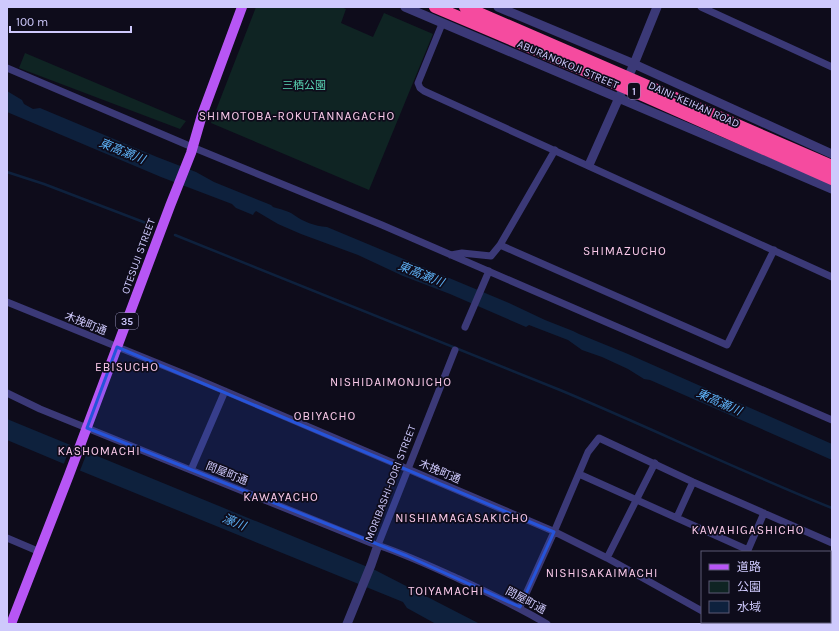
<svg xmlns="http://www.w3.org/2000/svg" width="839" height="631" viewBox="0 0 839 631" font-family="Karla,'Noto Sans JP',sans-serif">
<rect width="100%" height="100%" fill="#0e0c1b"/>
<path fill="#0f2423" d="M 256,7 L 341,7 L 346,9 L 341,23 L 373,37 L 384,13 L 433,34 L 369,190 L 211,123 Z
M 25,53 L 186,121 L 180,129 L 19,68 Z"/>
<path fill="#0e213d" d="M 7,91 L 22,100 L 24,104 L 33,109 L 40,108 L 157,157 L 196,172 L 214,182 L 271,205 L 273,207 C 279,209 289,211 294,215 C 304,222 314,226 327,227 L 509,303 L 545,320 L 573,331 L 579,334 L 628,354 L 832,444 L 832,460 L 650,380 L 644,379 L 628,369 L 602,357 L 582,350 L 568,340 L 529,325 L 526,327 L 450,294 L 403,276 L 358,255 L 301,234 L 278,224 L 256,211 L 254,213 L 253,215 L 236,208 L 232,204 L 161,177 L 7,112 Z
M 7,419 L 375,570 L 480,624 L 436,624 L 407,608 L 403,602 L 81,471 L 7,440 Z"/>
<path fill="#0e0c1b" d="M 72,443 L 88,450 L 79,473 L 63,466 Z"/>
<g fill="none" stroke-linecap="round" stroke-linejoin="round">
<path stroke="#0e213d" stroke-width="2.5" d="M 7,172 L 44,184 L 146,223
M 175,235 L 560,390 C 651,428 740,471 832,508"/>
<path stroke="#3b3977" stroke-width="7" d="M 701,7 L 832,67
M 442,24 L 418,83 L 420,88 L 424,91 L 832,277
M 7,68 L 192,147 L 382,225 L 832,420
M 500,245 L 727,345 L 774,250
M 451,255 L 462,253 L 491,256 L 500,245 L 555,150
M 7,302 L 199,380 L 553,531 L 607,558 L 702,611
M 465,327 L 489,271
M 7,393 L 40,409 L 371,543 C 401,552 430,566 459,579 C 489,593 519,607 547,624
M 191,470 L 225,391
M 579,474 L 748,550 L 764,513
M 677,517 L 693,482
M 7,538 L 40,552
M 378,545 L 455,350
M 607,558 L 655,463
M 830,605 L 832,602
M 520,607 L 554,532 L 588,452 L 599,438 L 693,482 L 832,543
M 723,622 L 727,624
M 820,624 L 821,622"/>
<path stroke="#3b3977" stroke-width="9" d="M 405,7 L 832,189
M 498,7 L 634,64 L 832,154
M 589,165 L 634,64 L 657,7
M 347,624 L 371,565 L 378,545"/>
<path stroke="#b756f5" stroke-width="10" d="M 11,624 L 69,475 L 170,206 L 191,153 L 202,115 L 242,7"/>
<path stroke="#f54b9f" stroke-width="12" d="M 435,7 L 640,94 L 832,179
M 465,7 L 832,166"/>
</g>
<path fill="#2654da" fill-opacity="0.2" stroke="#2654da" stroke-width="3" stroke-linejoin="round" d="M 117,347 L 554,532 L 520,607 L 407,556 L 87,428 Z"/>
<g text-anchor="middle" stroke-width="3.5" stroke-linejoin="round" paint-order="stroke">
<g fill="#0e0c1b" stroke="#9490b8" stroke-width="1">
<rect x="628" y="83" width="12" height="16" rx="3"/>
<rect x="116" y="313" width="22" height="16" rx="3"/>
</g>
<g font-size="10" font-weight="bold" fill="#cec9fc">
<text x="634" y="95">1</text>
<text x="127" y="325">35</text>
</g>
<g font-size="11" fill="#cec9fc" stroke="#0e0c1b">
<text transform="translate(568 64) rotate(23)" y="4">ABURANOKOJI STREET</text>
<text transform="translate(694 104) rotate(24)" y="4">DAINI-KEIHAN ROAD</text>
<text transform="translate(138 256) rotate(-70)" y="4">OTESUJI STREET</text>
<text transform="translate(86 323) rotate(22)" y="4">木挽町通</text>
<text transform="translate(440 471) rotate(23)" y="4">木挽町通</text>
<text transform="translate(227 473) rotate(22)" y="4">問屋町通</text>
<text transform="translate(390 483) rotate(-69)" y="4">MORIBASHI-DORI STREET</text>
<text transform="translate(526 600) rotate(28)" y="4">問屋町通</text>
</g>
<g font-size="11" fill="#5ad6b5" stroke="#0e0c1b">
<text x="304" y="89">三栖公園</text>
</g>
<g font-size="12" letter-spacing="1" fill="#fccbeb" stroke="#0e0c1b">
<text x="297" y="120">SHIMOTOBA-ROKUTANNAGACHO</text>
<text x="625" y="255">SHIMAZUCHO</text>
<text x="127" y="371">EBISUCHO</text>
<text x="391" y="386">NISHIDAIMONJICHO</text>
<text x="325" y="420">OBIYACHO</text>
<text x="99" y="455">KASHOMACHI</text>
<text x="281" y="501">KAWAYACHO</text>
<text x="462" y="522">NISHIAMAGASAKICHO</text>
<text x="748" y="534">KAWAHIGASHICHO</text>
<text x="602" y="577">NISHISAKAIMACHI</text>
<text x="446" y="595">TOIYAMACHI</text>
</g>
<g font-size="12" font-style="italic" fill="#5db1f6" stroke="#0e0c1b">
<text transform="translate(122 151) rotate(22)" y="4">東高瀬川</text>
<text transform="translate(421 274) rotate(22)" y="4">東高瀬川</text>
<text transform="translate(719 402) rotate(24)" y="4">東高瀬川</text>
<text transform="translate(234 522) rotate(22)" y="4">濠川</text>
</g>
</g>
<rect width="839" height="631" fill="none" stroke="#cec9fc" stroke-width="16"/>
<rect x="701" y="551" width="130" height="72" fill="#0e0c1b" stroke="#5b5875"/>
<rect x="709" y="564" width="20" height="6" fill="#b756f5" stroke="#5b5875"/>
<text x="737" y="571" font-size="12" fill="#cec9fc">道路</text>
<rect x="709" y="581" width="20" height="12" fill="#0f2423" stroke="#5b5875"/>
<text x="737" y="591" font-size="12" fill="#cec9fc">公園</text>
<rect x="709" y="601" width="20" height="12" fill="#0e213d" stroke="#5b5875"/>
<text x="737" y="611" font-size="12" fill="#cec9fc">水域</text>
<path d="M10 26v6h121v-6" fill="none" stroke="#cec9fc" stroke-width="2"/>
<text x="16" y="26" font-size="12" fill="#cec9fc" stroke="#0e0c1b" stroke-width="3" paint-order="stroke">100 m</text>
</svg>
